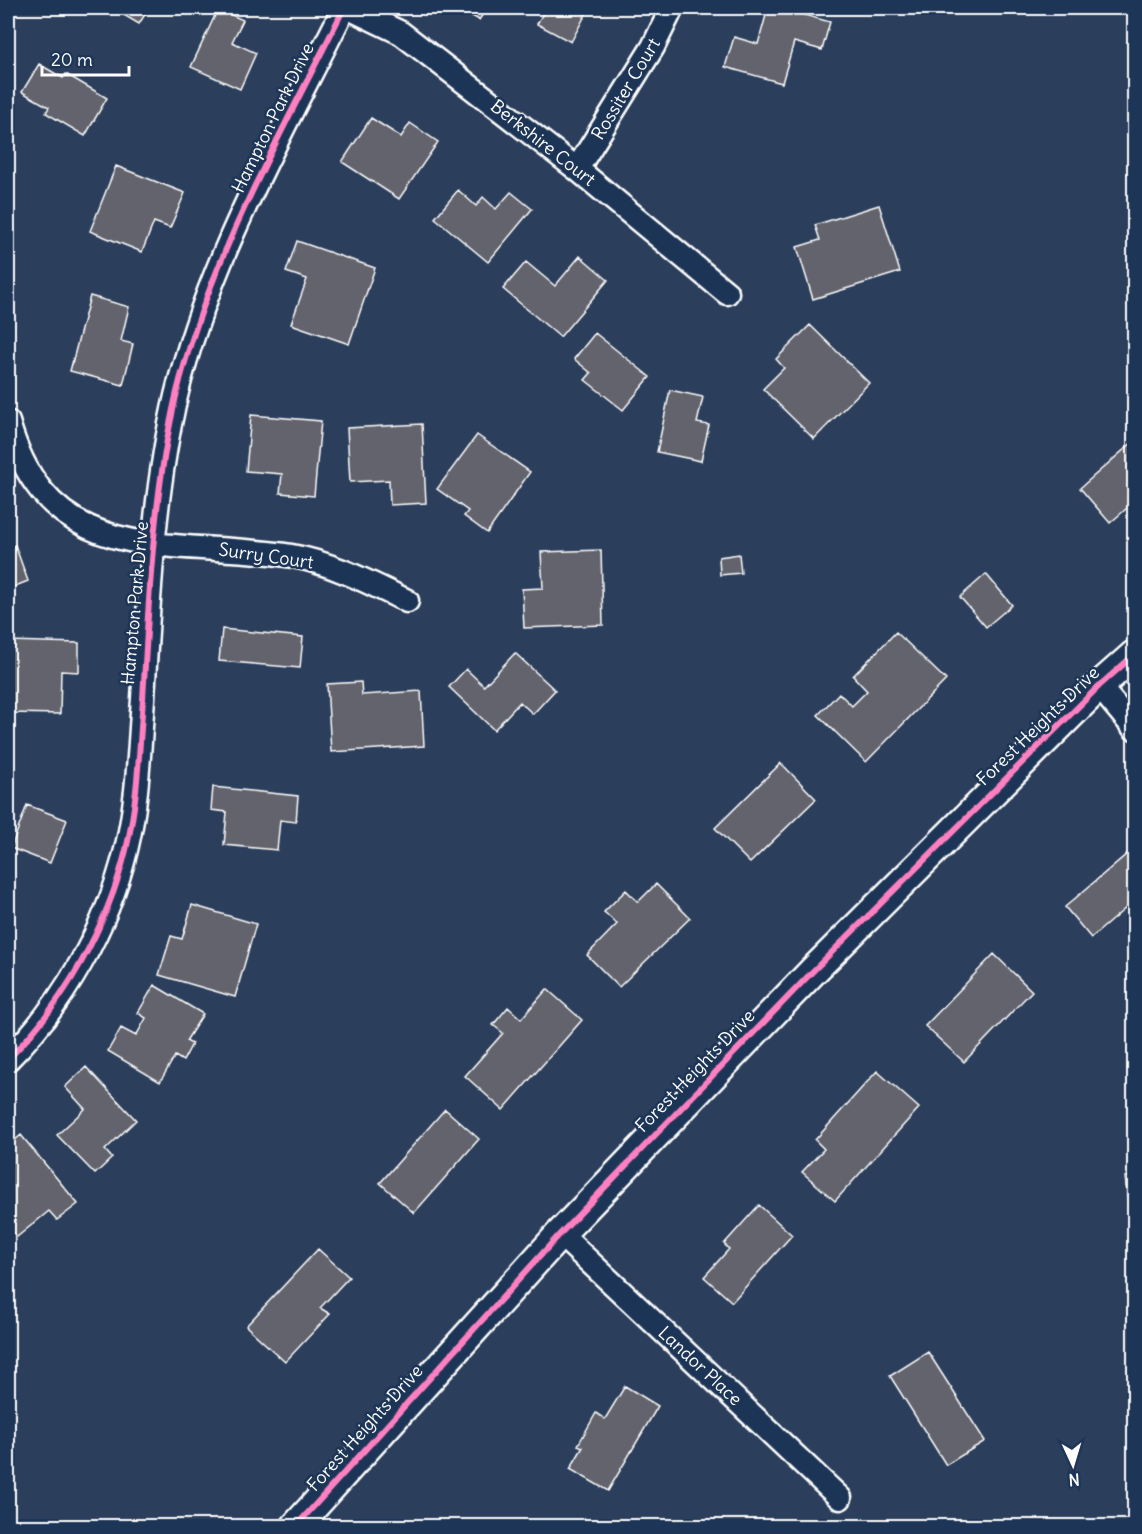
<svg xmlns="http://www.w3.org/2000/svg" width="1142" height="1534" viewBox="0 0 1142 1534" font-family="Delius,sans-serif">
<rect width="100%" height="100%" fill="#2b3e5b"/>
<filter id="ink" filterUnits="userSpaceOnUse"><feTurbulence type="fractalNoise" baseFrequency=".0167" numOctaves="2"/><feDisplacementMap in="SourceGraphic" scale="12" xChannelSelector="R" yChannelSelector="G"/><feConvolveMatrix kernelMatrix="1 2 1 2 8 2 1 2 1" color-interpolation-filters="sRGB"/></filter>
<g filter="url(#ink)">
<path fill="#63646d" stroke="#fff" stroke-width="1.5" d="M 112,8 L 149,8 L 139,24 Z
M 458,8 L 487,8 L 479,20 Z
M 546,8 L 589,8 L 571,42 L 537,24 Z
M 768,8 L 779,8 L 830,22 L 822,50 L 794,42 L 782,83 L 725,67 L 734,37 L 758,44 Z
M 218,9 L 243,20 L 232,42 L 256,53 L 240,89 L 191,67 Z
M 39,64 L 63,78 L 66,74 L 107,98 L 85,136 L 46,113 L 49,107 L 22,92 Z
M 371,118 L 401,137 L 410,123 L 438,142 L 399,199 L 342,162 Z
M 116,166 L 185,193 L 170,228 L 154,222 L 142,252 L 90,231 Z
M 458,190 L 476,206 L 483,197 L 496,209 L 511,192 L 532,209 L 488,262 L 435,218 Z
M 879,205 L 900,272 L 813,299 L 797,247 L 820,240 L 815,225 Z
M 297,241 L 375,268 L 349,344 L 291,324 L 307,279 L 286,272 Z
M 580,256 L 608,280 L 560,337 L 503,289 L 526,262 L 555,286 Z
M 90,296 L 129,307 L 121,341 L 133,344 L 123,385 L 70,371 Z
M 810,325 L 869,383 L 814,439 L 763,389 L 784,368 L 776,359 Z
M 595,333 L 650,377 L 623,410 L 585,380 L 591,373 L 574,359 Z
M 670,390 L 703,397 L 697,423 L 709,425 L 701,461 L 657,452 Z
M 251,415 L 321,421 L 314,496 L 280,493 L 282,474 L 246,471 Z
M 422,424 L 426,503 L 390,505 L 389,480 L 350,482 L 347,428 Z
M 477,435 L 530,472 L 487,533 L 464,516 L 468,511 L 437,489 Z
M 1134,441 L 1134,502 L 1110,523 L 1080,488 Z
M 15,545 L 28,581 L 8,589 L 8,548 Z
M 601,550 L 603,625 L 524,628 L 522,589 L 543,588 L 541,552 Z
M 739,554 L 741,573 L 720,575 L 719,557 Z
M 986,574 L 1012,605 L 986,627 L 960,597 Z
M 222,629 L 303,637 L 300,668 L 219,661 Z
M 896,632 L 946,680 L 866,762 L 818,715 L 839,693 L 852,706 L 867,691 L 853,676 Z
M 8,641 L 79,643 L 79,672 L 61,671 L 60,714 L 8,713 Z
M 515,653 L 555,690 L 533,714 L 520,702 L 494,730 L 449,687 L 466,669 L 484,686 Z
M 361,682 L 362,695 L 421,691 L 424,746 L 331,752 L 327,684 Z
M 781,763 L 816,799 L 750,863 L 715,828 Z
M 213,787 L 298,796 L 296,822 L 280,820 L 277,850 L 224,845 L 227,812 L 211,810 Z
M 27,805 L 67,820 L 50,863 L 11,848 Z
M 1134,848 L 1134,901 L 1091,938 L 1065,907 Z
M 656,884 L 690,918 L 619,987 L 587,955 L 617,924 L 604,912 L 626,890 L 638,902 Z
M 192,905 L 256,924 L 235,997 L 159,975 L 171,936 L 182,939 Z
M 994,954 L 1032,991 L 964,1062 L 925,1026 Z
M 154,985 L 203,1014 L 186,1041 L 192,1044 L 183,1061 L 175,1056 L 160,1082 L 108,1051 L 121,1028 L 136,1036 L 146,1018 L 138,1013 Z
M 547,989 L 582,1020 L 503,1110 L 465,1076 L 503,1033 L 493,1025 L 508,1007 L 521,1019 Z
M 86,1067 L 136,1120 L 105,1150 L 112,1158 L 95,1174 L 57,1135 L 85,1109 L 65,1087 Z
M 877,1071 L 919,1108 L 835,1201 L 802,1172 L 824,1149 L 815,1140 Z
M 445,1109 L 479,1139 L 414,1213 L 380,1183 Z
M 21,1135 L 78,1204 L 57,1220 L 49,1211 L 17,1237 L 8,1226 L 8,1189 L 10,1187 L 8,1184 L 8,1146 Z
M 1134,1176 L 1134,1227 L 1131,1228 L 1125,1177 Z
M 759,1205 L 792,1235 L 732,1302 L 704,1277 L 729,1249 L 724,1244 Z
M 318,1249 L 349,1277 L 320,1308 L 330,1314 L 285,1362 L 246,1326 Z
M 928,1352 L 985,1441 L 946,1465 L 890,1376 Z
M 625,1386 L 658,1406 L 608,1491 L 570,1469 L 583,1447 L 578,1445 L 596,1413 L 605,1419 Z"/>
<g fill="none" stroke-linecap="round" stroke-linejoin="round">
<g stroke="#fff" stroke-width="27">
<path id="minor" d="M 349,8 L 401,33 L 577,169 L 727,293
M 577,169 L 653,47 L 672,8
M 8,422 C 50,572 172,537 292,556 C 332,563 370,583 407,601
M 1099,686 L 1134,728
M 8,1059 C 64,1004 107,927 126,850 C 138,801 139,750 143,699 C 149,598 153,495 176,396 C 209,259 282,133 344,8
M 560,1234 L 840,1498"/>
</g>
<g stroke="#fff" stroke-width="33">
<path id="tertiary" d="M 296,1526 L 560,1234 L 814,970 L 1099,686 L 1134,655"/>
</g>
<use href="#minor" stroke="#1d3557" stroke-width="22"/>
<use href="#tertiary" stroke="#1d3557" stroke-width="28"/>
<g stroke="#1d3557" stroke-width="10">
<path id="cycleway" d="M 8,1059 C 64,1004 107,927 126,850 C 138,801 139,750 143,699 C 149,598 153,495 176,396 C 209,259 282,133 344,8
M 296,1526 L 560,1234 L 814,970 L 1099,686 L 1134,655"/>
</g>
<use href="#cycleway" stroke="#ff80c0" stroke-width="6"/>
</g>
</g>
<g text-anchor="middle" stroke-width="5" stroke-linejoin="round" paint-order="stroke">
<g font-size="18" fill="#fff" stroke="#1d3557">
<text transform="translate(626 89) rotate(-59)" y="6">Rossiter Court</text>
<text transform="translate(273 118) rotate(-64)" y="6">Hampton Park Drive</text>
<text transform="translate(543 143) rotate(38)" y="6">Berkshire Court</text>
<text transform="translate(266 556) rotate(8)" y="6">Surry Court</text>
<text transform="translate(135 603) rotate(-85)" y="6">Hampton Park Drive</text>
<text transform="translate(1038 726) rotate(-44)" y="6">Forest Heights Drive</text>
<text transform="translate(695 1071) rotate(-46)" y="6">Forest Heights Drive</text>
<text transform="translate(700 1366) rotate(43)" y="6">Landor Place</text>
<text transform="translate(365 1428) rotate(-48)" y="6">Forest Heights Drive</text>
</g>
</g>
<rect width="1142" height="1534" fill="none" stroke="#1d3557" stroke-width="30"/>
<rect x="15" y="15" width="1112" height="1504" fill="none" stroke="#fff" stroke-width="2" filter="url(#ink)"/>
<g transform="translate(1073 1465) rotate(176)" stroke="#1d3557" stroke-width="4.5" paint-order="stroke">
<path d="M0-4.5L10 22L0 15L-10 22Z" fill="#ffffff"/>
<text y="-9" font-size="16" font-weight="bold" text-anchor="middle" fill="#ffffff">N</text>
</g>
<path d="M42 66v9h87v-9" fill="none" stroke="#ffffff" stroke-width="3"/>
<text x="51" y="66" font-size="18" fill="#ffffff" stroke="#1d3557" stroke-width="4.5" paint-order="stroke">20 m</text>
</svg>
